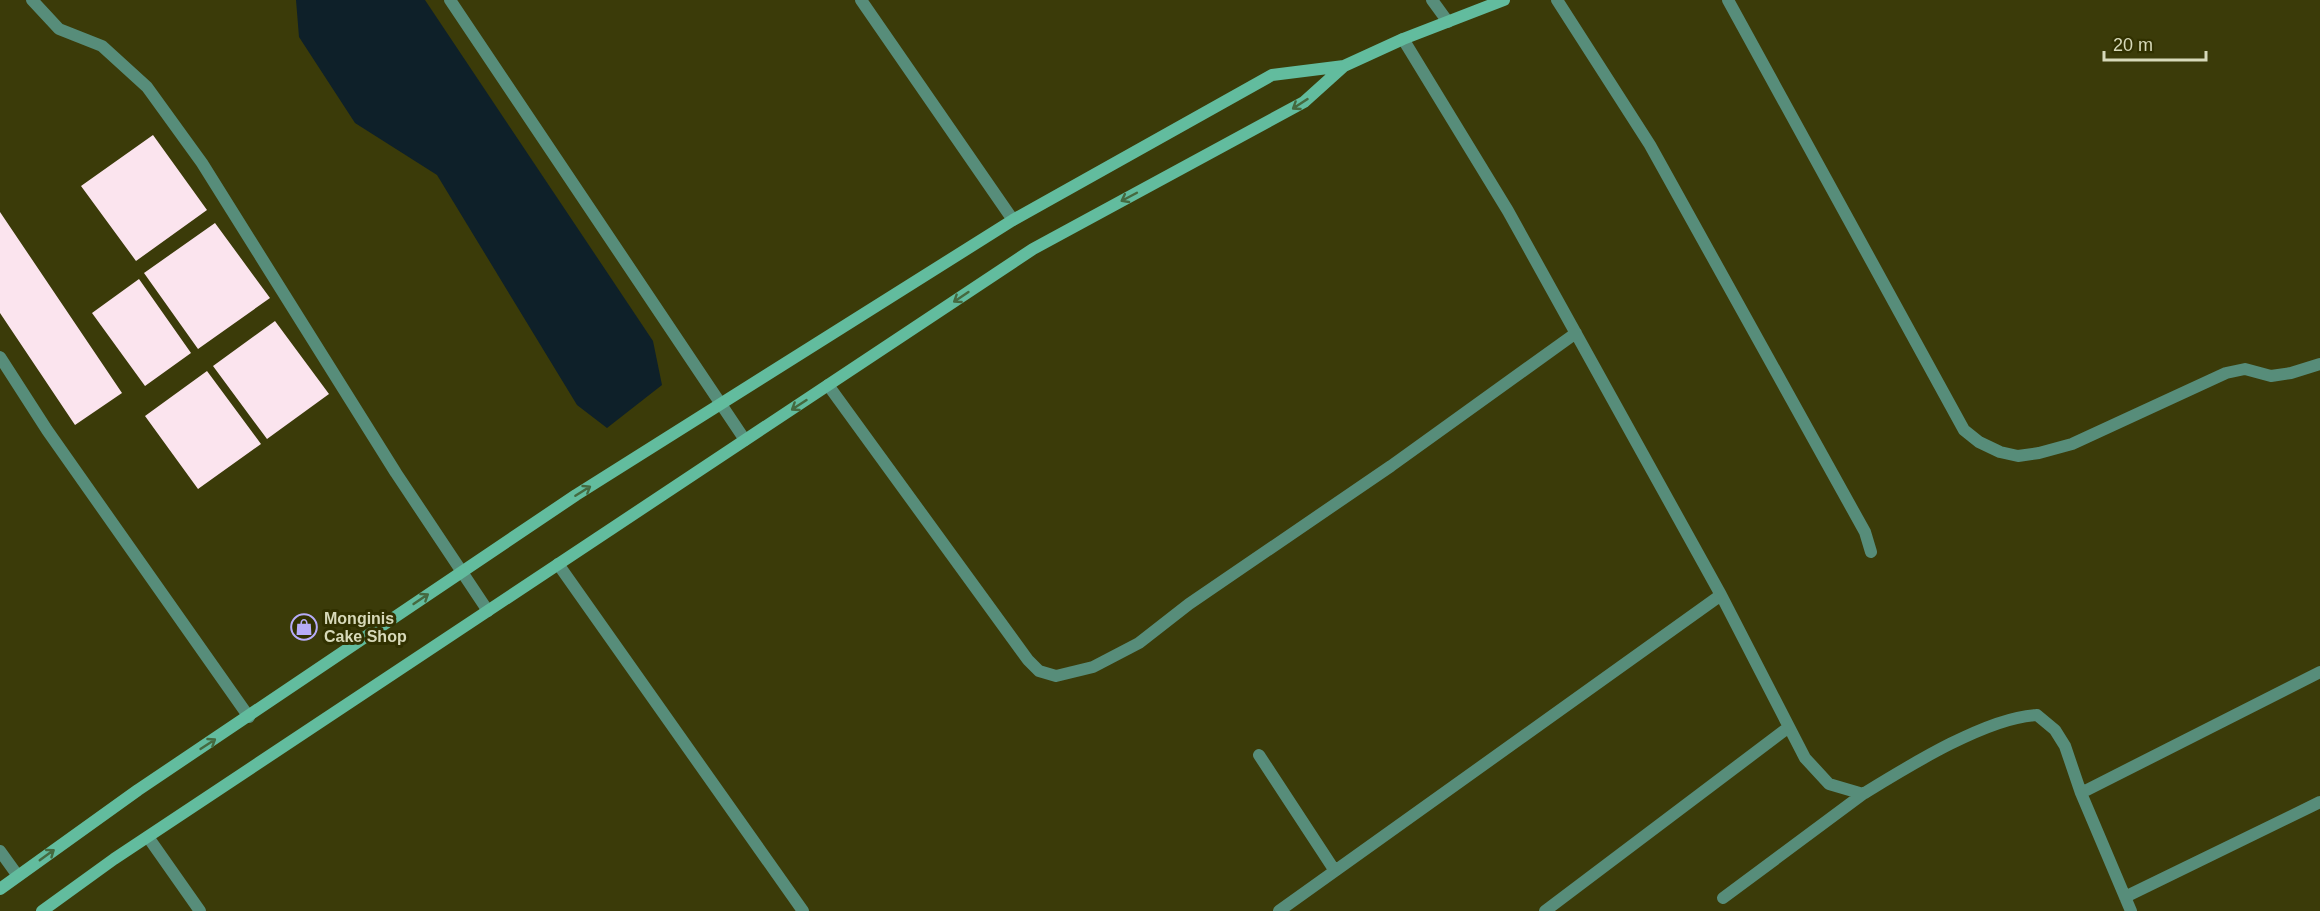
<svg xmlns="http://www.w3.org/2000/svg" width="2320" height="911" viewBox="0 0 2320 911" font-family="Helvetica,sans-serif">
<rect width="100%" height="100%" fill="#3b3b09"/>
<path fill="#0e2029" d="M 296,0 L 425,0 L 653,341 L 662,385 L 607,428 L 577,405 L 437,175 L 355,123 L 299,37 Z"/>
<path fill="#fbe4ee" d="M 153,135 L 207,210 L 136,261 L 81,186 Z
M 0,212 L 122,393 L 75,425 L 0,313 Z
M 215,223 L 270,298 L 198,349 L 144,273 Z
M 139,279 L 191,353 L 145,386 L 92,313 Z
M 275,321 L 329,394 L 267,439 L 213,366 Z
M 207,371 L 261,444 L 198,489 L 145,416 Z"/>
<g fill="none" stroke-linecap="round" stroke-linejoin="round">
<path stroke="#578d7a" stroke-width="12" d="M 861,0 L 1013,220
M 1432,0 L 1448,22
M 148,837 L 200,911"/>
<path stroke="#578d7a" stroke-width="12" d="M 32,0 L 59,29 L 102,46 L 147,87 L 202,163 L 396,473 L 488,611
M 450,0 L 745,440
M 1557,0 L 1650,145 L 1865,532 L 1871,552
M 1728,0 L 1964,430 L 1979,442 L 2000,452 L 2018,456 L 2039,453 L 2072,444 L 2226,373 L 2245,369 L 2271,376 L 2291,373 L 2320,364
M 1403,39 L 1508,211 L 1721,595 L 1805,758 L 1829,784 L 1863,794 C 1907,767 1987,717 2037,715 L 2055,730 L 2065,746 L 2081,793 L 2131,911
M 0,357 L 47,430 L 249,717
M 828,385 L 1028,660 L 1039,671 L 1056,676 L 1093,667 L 1139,643 L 1189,604 L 1391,466 L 1576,333
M 558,564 L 803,911
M 1259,755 L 1335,871
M 2081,793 L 2320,672
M 0,851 L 18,876
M 2125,897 L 2320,802
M 1723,898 L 1863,794
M 1279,911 L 1721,595
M 1545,911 L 1789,727"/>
<path stroke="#62bc9e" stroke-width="12" d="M 0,889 L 138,790 L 576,495 L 1013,220 L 1272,75 L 1344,66 L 1403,39 L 1504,0
M 42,911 L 114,859 L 1033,249 L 1304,102 L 1344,66"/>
</g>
<defs><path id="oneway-shaft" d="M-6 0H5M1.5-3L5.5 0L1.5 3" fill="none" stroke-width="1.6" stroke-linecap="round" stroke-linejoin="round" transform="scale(1.5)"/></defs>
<g stroke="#45693f">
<use href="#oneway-shaft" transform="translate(1300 104) rotate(147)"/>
<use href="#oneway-shaft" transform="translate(1129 197) rotate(152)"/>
<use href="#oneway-shaft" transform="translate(961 297) rotate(146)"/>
<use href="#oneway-shaft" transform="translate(799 405) rotate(147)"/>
<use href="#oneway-shaft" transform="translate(583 491) rotate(-32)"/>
<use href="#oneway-shaft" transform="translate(421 599) rotate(-34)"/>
<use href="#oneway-shaft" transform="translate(208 744) rotate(-33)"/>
<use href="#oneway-shaft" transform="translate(47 855) rotate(-36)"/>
</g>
<defs>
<g id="shop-ring" transform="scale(1.35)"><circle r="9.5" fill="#313100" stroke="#b6acf8" stroke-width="1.5"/><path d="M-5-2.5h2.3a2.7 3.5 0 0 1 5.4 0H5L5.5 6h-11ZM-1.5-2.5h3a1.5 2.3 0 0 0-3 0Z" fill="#b6acf8"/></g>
</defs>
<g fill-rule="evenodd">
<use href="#shop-ring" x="304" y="627"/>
</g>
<g text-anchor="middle" stroke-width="6" stroke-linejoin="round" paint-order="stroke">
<g font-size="16" font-weight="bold" fill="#d7d9b9" stroke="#313100" text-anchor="start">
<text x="324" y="624">Monginis<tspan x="324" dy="18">Cake Shop</tspan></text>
</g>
</g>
<path d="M2104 51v9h102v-9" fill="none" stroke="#d7d9b9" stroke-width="3"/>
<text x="2113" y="51" font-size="18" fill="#d7d9b9" stroke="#313100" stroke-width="4.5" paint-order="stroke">20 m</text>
</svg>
